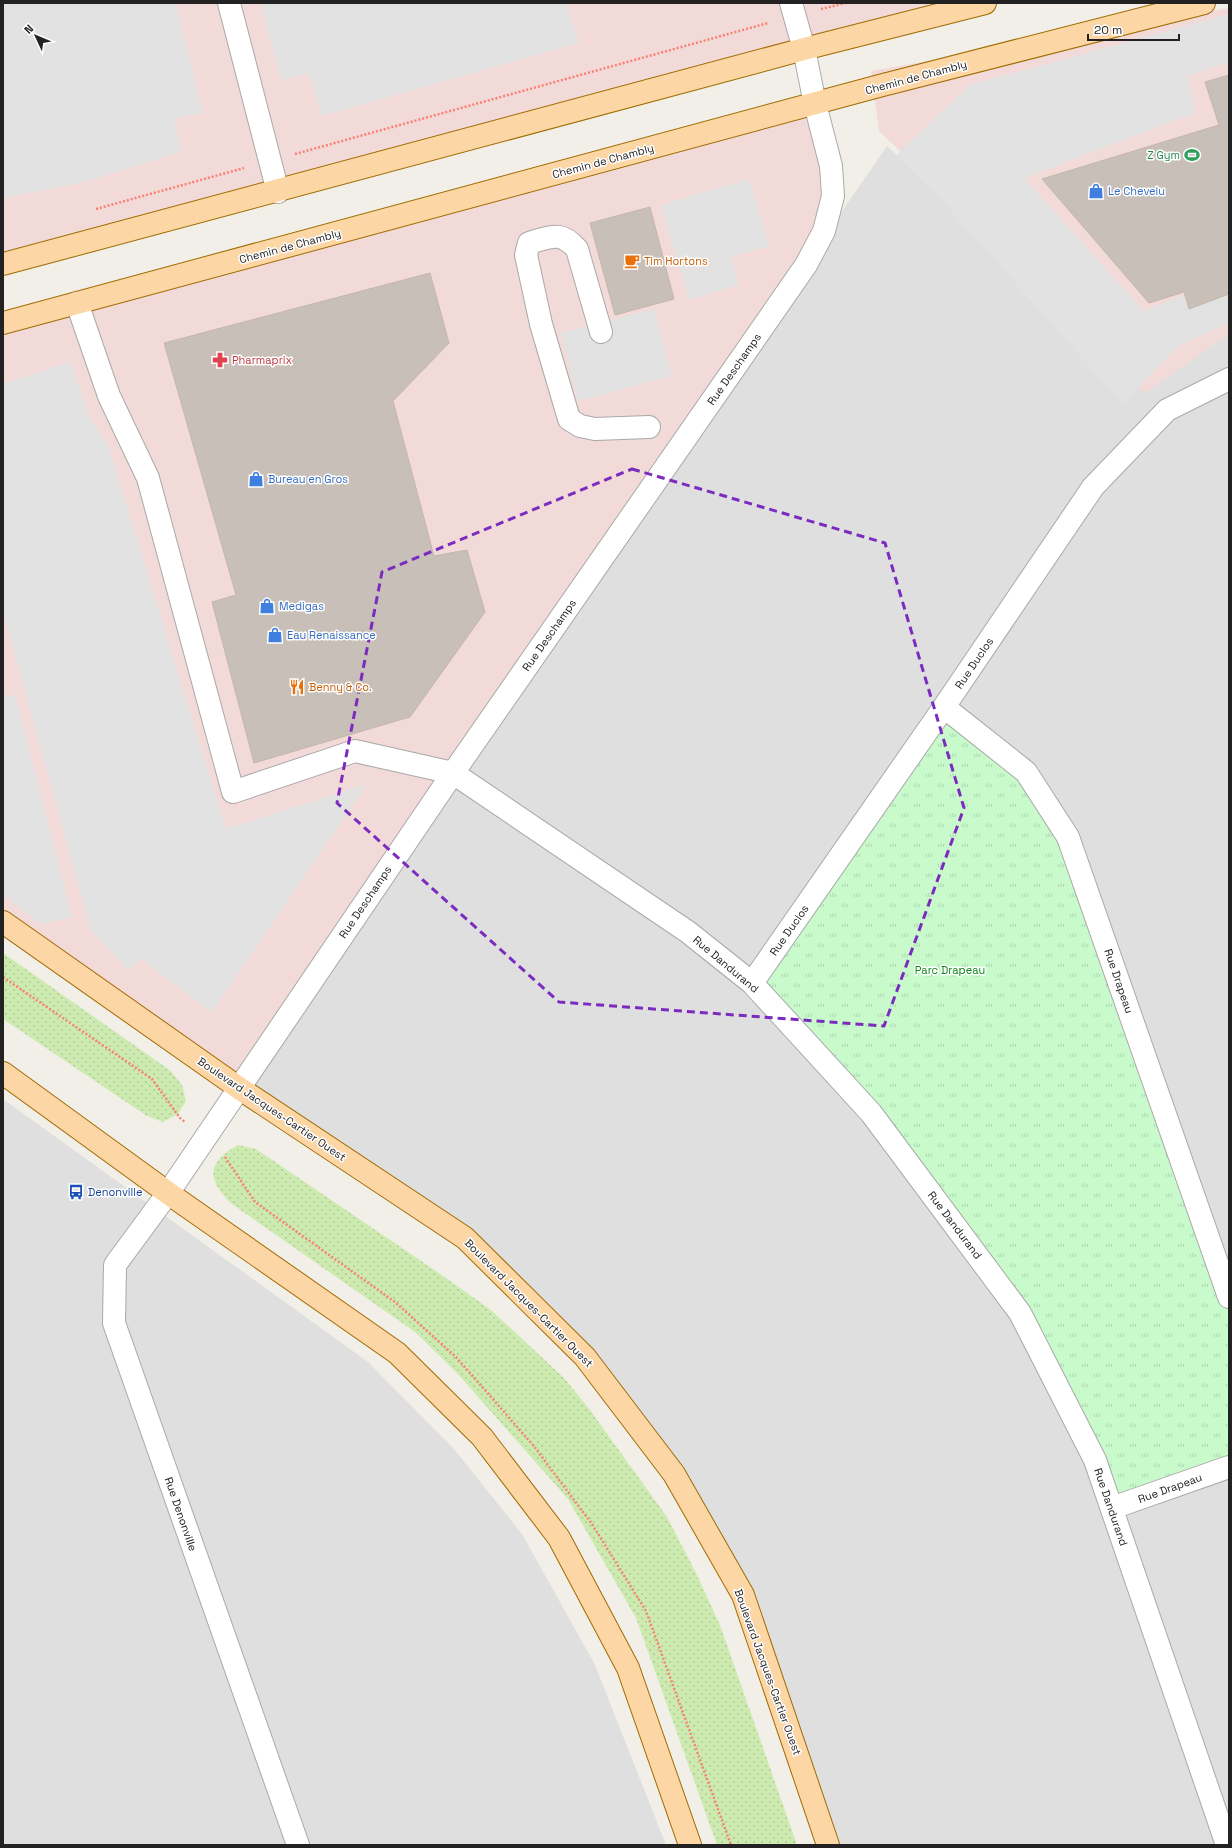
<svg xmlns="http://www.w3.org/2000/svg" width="1232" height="1848" viewBox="0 0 1232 1848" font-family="'Space Grotesk',sans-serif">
<defs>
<pattern id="grass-dots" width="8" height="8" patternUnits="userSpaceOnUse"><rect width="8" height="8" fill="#cdebb0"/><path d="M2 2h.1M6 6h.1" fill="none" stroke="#b0c997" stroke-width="1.8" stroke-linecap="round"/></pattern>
<pattern id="park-tufts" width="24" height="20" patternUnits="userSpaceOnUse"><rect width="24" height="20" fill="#c8facc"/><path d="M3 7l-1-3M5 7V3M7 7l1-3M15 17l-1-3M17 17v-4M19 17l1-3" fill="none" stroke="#acd6af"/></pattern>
</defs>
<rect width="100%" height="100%" fill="#f2efe9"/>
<path fill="#e0dfdf" d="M 887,146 L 931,188 L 1229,319 L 1229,1845 L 828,1845 L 743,1595 L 674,1474 L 465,1238 L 239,1088 Z
M 3,1099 L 368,1362 L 454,1449 L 522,1534 L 595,1665 L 666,1845 L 3,1845 Z"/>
<path fill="#f2dad9" d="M 3,3 L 985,3 L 3,264 Z
M 1229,8 L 1229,334 L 1144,394 L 1041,284 L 879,131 L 871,71 Z
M 799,108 L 831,166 L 824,231 L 239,1088 L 3,922 L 3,323 Z"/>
<path fill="url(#grass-dots)" d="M 3,953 L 171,1071 L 182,1085 L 186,1101 L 178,1114 L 163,1122 L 147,1116 L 3,1019 Z
M 238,1145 L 256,1149 L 433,1269 L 491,1310 L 565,1379 L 590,1410 L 667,1517 L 695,1571 L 720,1625 L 797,1845 L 717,1845 L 636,1618 L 568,1499 L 457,1373 L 415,1332 L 229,1202 C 225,1196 217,1189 215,1181 C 208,1165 225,1152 238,1145 Z"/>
<path fill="url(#park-tufts)" d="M 944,707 L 1026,772 L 1068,837 L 1229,1297 L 1229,1467 L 1112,1508 L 1020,1313 L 752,983 Z"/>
<path fill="#e2e2e2" d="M 3,3 L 176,3 L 203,113 L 174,118 L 181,152 L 85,182 L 3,198 Z
M 261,3 L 566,3 L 579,43 L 322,116 L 309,73 L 281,80 Z
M 1229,14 L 1229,62 L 1188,76 L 1195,113 L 1024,178 L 1144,311 L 1229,277 L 1229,323 L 1178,346 L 1123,404 L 931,188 L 896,155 L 970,85 Z
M 749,179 L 769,246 L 731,257 L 739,285 L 689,300 L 661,205 Z
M 654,309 L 672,376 L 578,401 L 561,333 Z
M 70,362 L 91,420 L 108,445 L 226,829 L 367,784 L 212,1012 L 141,959 L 128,970 L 91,931 L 3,611 L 3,384 Z
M 15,694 L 72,917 L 41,924 L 3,895 L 3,698 Z"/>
<path fill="#c7bfb8" stroke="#c4b6ab" d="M 1229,75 L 1229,294 L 1189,309 L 1184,292 L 1149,303 L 1042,179 L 1219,125 L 1205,82 Z
M 650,207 L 674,299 L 615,315 L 590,223 Z
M 430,273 L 449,343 L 393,401 L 434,556 L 467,550 L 485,612 L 410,717 L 254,763 L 212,602 L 236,595 L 164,343 Z"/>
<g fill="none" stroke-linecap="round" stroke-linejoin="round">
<g stroke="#a9a9a9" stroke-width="24">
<path id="minor" d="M 229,3 L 278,192
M 77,303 L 109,396 L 148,478 L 233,792 L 355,751 L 453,773 L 688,932 L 752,983 L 871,1113 L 1020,1313 L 1095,1460 L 1227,1845
M 601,332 L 577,249 C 560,230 551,237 529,243 L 526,255 L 541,324 L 569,419 L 580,426 L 595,429 L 649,427
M 944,707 L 1026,772 L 1068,837 L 1229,1297
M 752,983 L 944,707 L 1093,487 L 1167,410 L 1229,379
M 1112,1508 L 1229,1467
M 298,1845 L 114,1323 L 115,1265 L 168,1193 L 453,773 L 806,265 L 824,231 L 833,196 L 831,166 L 815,104 L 804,49 L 791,3"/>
</g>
<g stroke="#a06b00" stroke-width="24">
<path id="major" d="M 3,264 L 804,49 L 985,3
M 3,323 L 879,86 L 1204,3
M 3,922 L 239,1088 L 465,1238 L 585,1357 L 674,1474 L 743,1595 L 828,1845
M 3,1073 L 168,1193 L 397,1353 L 482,1437 L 559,1538 L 628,1668 L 690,1845"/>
</g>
<path stroke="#fa8072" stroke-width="2.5" stroke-dasharray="2 2" stroke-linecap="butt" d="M 821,9 L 846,3
M 295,154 L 768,23
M 96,209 L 244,168
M 3,977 L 152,1079 L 180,1118 L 185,1122
M 225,1157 L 255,1202 L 395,1302 L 456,1357 L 533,1445 L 592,1524 L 646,1611 L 731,1845"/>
<use href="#minor" stroke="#fff" stroke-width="22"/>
<use href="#major" stroke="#fcd6a4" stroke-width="22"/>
</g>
<path fill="none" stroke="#7b2cbf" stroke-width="3" stroke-dasharray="8 5" stroke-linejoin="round" d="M 632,469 L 885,543 L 964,808 L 884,1026 L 559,1002 L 337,803 L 382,572 Z"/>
<defs>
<g id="stadium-bare" transform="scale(1.2)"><path d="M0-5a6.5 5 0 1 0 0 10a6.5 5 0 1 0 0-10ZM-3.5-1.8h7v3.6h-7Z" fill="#2e9e5b" stroke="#fff" stroke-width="2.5" paint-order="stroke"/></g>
<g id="shop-bare" transform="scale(1.2)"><path d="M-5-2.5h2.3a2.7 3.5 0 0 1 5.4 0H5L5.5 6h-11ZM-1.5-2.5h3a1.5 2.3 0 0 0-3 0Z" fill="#3f7fe0" stroke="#fff" stroke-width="2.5" paint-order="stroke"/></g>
<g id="cafe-bare" transform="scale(1.2)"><path d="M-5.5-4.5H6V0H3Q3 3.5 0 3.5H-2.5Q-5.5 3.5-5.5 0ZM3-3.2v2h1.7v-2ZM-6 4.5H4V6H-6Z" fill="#e8710a" stroke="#fff" stroke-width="2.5" paint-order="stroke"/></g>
<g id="pharmacy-bare" transform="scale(1.2)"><path d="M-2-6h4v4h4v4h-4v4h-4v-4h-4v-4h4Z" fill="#e0444e" stroke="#fff" stroke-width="2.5" paint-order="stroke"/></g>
<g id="restaurant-bare" transform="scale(1.2)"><path d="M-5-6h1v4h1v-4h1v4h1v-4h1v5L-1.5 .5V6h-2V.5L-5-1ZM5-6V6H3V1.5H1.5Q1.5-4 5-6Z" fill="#e8710a" stroke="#fff" stroke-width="2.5" paint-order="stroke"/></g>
<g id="bus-bare" transform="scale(1.2)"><path d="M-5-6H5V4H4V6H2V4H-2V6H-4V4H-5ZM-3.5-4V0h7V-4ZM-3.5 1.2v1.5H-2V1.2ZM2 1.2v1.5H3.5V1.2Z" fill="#1a4fb4" stroke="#fff" stroke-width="2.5" paint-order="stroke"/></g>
</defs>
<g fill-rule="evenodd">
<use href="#stadium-bare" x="1192" y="155"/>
<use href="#shop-bare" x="1096" y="191"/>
<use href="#cafe-bare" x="632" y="261"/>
<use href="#pharmacy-bare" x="220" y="360"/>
<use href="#shop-bare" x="256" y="479"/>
<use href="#shop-bare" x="267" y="606"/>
<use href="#shop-bare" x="275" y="635"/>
<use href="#restaurant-bare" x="297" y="687"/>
<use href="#bus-bare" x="76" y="1192"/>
</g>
<g text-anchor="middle" stroke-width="3" stroke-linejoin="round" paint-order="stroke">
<g font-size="11" fill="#222" stroke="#fff">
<text transform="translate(916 77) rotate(-15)" y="4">Chemin de Chambly</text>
<text transform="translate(603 161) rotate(-15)" y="4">Chemin de Chambly</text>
<text transform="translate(290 246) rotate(-15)" y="4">Chemin de Chambly</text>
<text transform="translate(734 369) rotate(-55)" y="4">Rue Deschamps</text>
<text transform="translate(549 635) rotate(-55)" y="4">Rue Deschamps</text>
<text transform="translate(974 663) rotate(-56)" y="4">Rue Duclos</text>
<text transform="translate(365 902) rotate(-56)" y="4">Rue Deschamps</text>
<text transform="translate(789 930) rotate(-55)" y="4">Rue Duclos</text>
<text transform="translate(726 964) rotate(40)" y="4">Rue Dandurand</text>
<text transform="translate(1119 981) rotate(71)" y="4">Rue Drapeau</text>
<text transform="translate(272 1109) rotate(34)" y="4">Boulevard Jacques-Cartier Ouest</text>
<text transform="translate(955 1225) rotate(53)" y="4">Rue Dandurand</text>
<text transform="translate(529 1303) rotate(45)" y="4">Boulevard Jacques-Cartier Ouest</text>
<text transform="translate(1170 1488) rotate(-20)" y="4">Rue Drapeau</text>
<text transform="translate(1111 1507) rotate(71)" y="4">Rue Dandurand</text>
<text transform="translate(181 1514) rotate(71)" y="4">Rue Denonville</text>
<text transform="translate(768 1672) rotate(70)" y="4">Boulevard Jacques-Cartier Ouest</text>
</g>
<g font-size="11" fill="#27864d" stroke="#fff" text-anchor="end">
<text x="1180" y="159">Z Gym</text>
</g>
<g font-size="11" fill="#366cbe" stroke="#fff" text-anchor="start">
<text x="1108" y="195">Le Chevelu</text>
<text x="268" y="483">Bureau en Gros</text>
<text x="279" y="610">Medigas</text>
<text x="287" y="639">Eau Renaissance</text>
</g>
<g font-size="11" fill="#c56008" stroke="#fff" text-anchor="start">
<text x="644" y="265">Tim Hortons</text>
<text x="309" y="691">Benny &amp; Co.</text>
</g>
<g font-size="11" fill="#be3a42" stroke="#fff" text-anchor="start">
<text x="232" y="364">Pharmaprix</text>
</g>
<g font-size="11" fill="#0c8416" stroke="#fff">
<text x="950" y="974">Parc Drapeau</text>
</g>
<g font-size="11" fill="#164399" stroke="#fff" text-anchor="start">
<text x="88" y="1196">Denonville</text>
</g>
</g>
<rect width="1232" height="1848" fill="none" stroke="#222222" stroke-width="8"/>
<g transform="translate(36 36) rotate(314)" stroke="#ffffff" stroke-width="3" paint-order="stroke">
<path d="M0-3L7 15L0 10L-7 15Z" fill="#222222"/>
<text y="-6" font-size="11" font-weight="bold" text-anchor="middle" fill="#222222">N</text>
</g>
<path d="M1088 34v6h91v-6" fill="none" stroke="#222222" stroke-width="2"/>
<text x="1094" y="34" font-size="12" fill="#222222" stroke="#ffffff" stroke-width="3" paint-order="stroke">20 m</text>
</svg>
